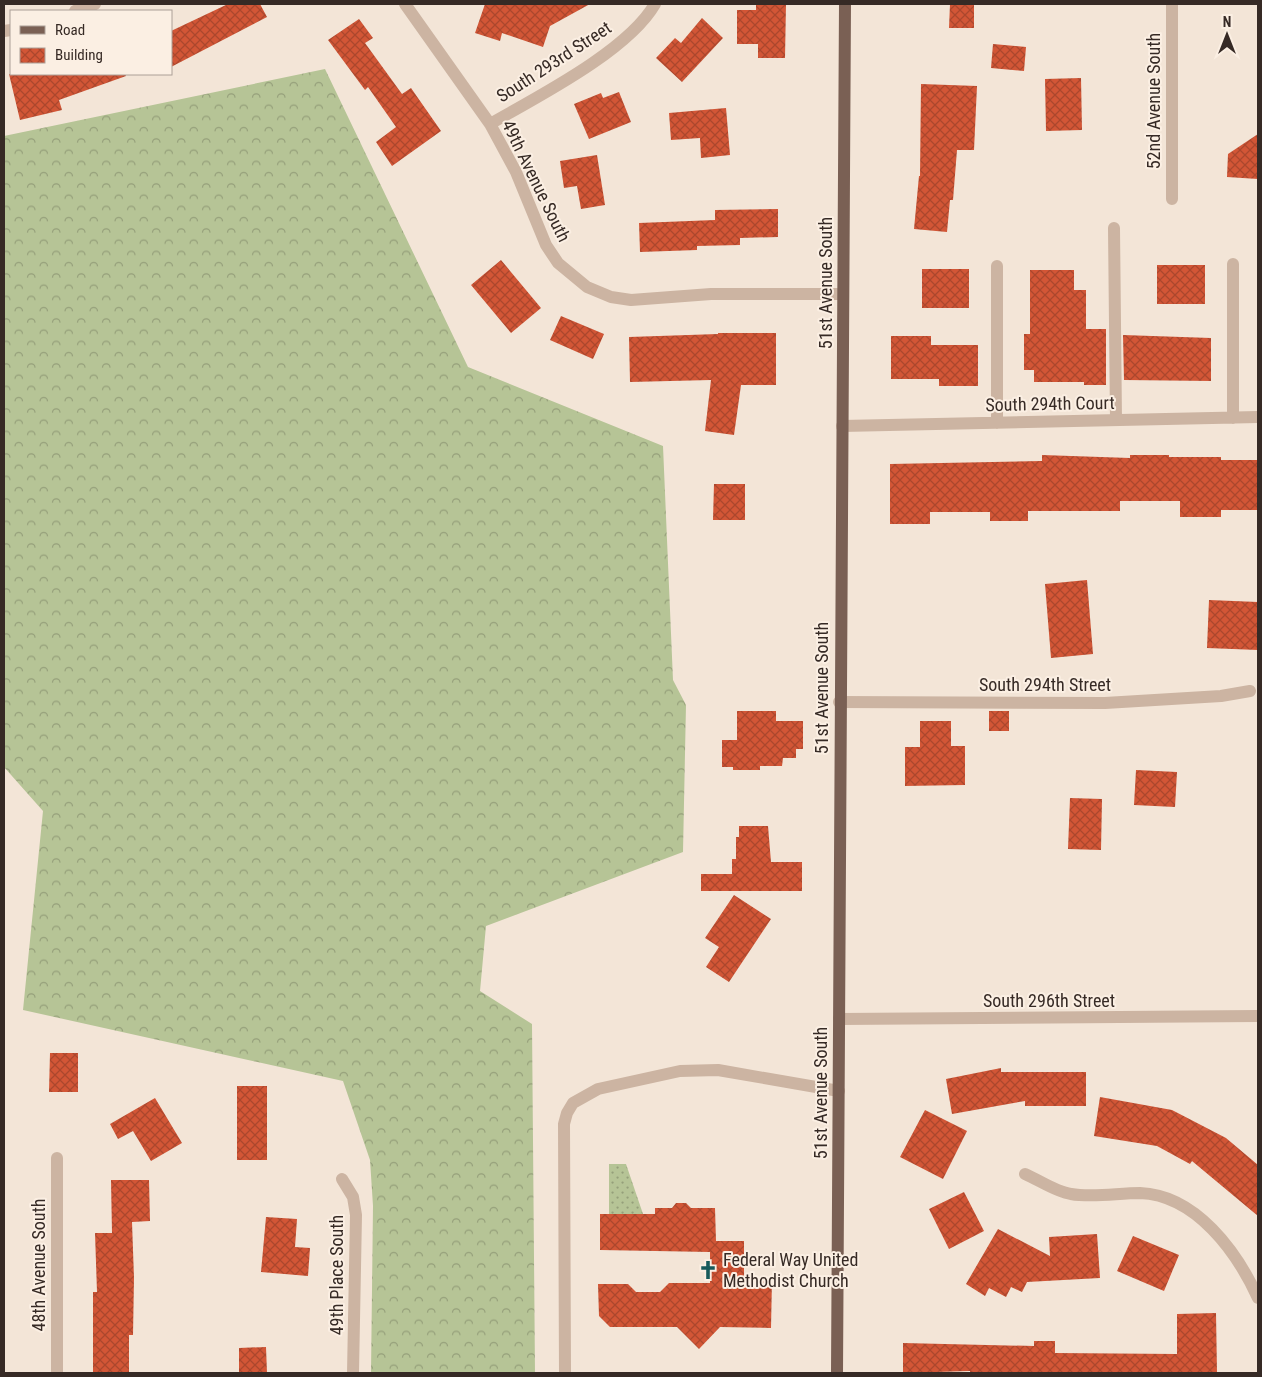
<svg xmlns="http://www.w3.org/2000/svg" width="1262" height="1377" viewBox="0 0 1262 1377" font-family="'Roboto Condensed',sans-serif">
<defs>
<pattern id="forest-crowns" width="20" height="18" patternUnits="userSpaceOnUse" patternTransform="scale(1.25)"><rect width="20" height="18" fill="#b6c496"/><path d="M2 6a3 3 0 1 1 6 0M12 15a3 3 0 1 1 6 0" fill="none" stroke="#959f7a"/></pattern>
<pattern id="park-dots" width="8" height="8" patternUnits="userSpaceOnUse" patternTransform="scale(1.25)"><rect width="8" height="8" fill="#b6c496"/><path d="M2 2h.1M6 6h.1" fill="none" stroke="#959f7a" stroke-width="1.8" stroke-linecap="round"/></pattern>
<pattern id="building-cross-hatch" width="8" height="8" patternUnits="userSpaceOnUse" patternTransform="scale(1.25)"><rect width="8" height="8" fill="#d25636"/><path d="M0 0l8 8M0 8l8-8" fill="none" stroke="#ab472d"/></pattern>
</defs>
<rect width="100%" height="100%" fill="#f3e5d7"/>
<path fill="url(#forest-crowns)" d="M 325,69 L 468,367 L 663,446 L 673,680 L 686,705 L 683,852 L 486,926 L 480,991 L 532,1024 L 535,1373 L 371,1373 L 373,1206 L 370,1160 L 343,1081 L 23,1010 L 43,811 L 4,767 L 4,136 Z"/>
<path fill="url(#park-dots)" d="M 609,1164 L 626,1164 L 643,1214 L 609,1214 Z"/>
<path fill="url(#building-cross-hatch)" d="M 228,4 L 260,4 L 267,17 L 171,67 L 171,31 Z
M 485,4 L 590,4 L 550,26 L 543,47 L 502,33 L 500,41 L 475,33 Z
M 756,4 L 786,4 L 785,58 L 758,58 L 758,44 L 737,44 L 737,10 L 756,10 Z
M 950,4 L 974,5 L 974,28 L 949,28 Z
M 702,18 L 723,38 L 682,82 L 656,58 L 675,38 L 681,43 Z
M 359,19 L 373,38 L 365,43 L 402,94 L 411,88 L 441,131 L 392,166 L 376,142 L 396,127 L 368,87 L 365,90 L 328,40 Z
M 993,44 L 1026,47 L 1024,71 L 991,68 Z
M 9,74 L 125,74 L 126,76 L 59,100 L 62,110 L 20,120 Z
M 1081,78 L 1082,130 L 1046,131 L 1045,79 Z
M 921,84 L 977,86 L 974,150 L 957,150 L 953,200 L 950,200 L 947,232 L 914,229 L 919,176 L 920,176 Z
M 619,92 L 631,122 L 589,139 L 574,104 L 601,93 L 603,98 Z
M 726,108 L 730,155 L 701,158 L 700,138 L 671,140 L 669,113 Z
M 1258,134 L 1258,179 L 1227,177 L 1228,154 Z
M 597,155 L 605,205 L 581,209 L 577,186 L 564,188 L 560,161 Z
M 778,209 L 778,237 L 740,238 L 740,245 L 697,246 L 697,250 L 640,252 L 639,223 L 715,220 L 715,210 Z
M 501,260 L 541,308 L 511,333 L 471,285 Z
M 1157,265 L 1205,265 L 1205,304 L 1157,304 Z
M 922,269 L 969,269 L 969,308 L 922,308 Z
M 1030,270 L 1074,270 L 1074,290 L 1086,290 L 1086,329 L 1106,329 L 1106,385 L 1084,385 L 1084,382 L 1034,382 L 1034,370 L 1024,370 L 1024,334 L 1030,334 Z
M 561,316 L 604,334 L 593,359 L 550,340 Z
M 718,333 L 776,333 L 776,385 L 741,385 L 734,435 L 705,431 L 711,380 L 630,382 L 629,337 L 718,334 Z
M 1123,335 L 1211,338 L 1211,381 L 1124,380 Z
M 891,336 L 931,336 L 931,345 L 978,345 L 978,386 L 939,386 L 939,379 L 891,379 Z
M 1042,455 L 1130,458 L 1130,455 L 1169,455 L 1169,457 L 1221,457 L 1221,460 L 1258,460 L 1258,510 L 1221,510 L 1221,517 L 1180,517 L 1180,501 L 1120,501 L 1120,511 L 1028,511 L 1028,521 L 990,521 L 990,512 L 930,512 L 930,524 L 890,524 L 890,464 L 1042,461 Z
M 714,484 L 745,484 L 745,520 L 713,520 Z
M 1087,580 L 1093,654 L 1051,658 L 1045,584 Z
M 1209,600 L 1258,602 L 1258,650 L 1207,648 Z
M 737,711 L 776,711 L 776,721 L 803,721 L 803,749 L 796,749 L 796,758 L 783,758 L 782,766 L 760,766 L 760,770 L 733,770 L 733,767 L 722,767 L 722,740 L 737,740 Z
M 989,711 L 1009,711 L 1009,731 L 989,731 Z
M 920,721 L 951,721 L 951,746 L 965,746 L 965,785 L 905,786 L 905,747 L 920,747 Z
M 1136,770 L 1177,772 L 1175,807 L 1134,805 Z
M 1070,798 L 1102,799 L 1101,850 L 1068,849 Z
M 739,826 L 768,826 L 771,862 L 802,862 L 802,891 L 701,891 L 701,874 L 732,874 L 732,859 L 736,859 L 736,837 L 739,837 Z
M 734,895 L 771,919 L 729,982 L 706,967 L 719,947 L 705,938 Z
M 50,1053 L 78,1053 L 78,1092 L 49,1092 Z
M 1001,1068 L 1001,1072 L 1086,1072 L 1086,1106 L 1025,1106 L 1025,1101 L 952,1114 L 946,1079 Z
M 237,1086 L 267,1086 L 267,1160 L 237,1160 Z
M 1100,1097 L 1172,1110 L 1226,1138 L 1258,1165 L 1258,1216 L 1192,1161 L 1190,1164 L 1157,1146 L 1094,1136 Z
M 155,1098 L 182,1143 L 151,1161 L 133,1131 L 118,1139 L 110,1124 Z
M 925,1110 L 967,1131 L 943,1179 L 900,1157 Z
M 111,1180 L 149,1180 L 150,1221 L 132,1222 L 134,1278 L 133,1335 L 129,1335 L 129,1373 L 93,1373 L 93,1292 L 97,1292 L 95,1233 L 112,1233 Z
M 964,1192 L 984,1231 L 949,1249 L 929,1209 Z
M 676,1203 L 686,1203 L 691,1208 L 715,1208 L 716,1241 L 744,1241 L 744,1279 L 772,1279 L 771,1328 L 720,1327 L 699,1349 L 677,1327 L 610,1327 L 599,1316 L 598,1284 L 628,1284 L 636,1292 L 660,1292 L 669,1283 L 710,1283 L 710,1252 L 600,1250 L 600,1214 L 655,1214 L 655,1208 L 672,1208 Z
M 266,1217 L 297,1219 L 295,1247 L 310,1248 L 308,1276 L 261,1272 Z
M 998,1229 L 1050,1256 L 1049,1237 L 1097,1234 L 1100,1278 L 1027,1282 L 1022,1292 L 1011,1287 L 1006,1297 L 989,1288 L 985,1296 L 966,1284 Z
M 1133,1236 L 1179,1255 L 1164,1291 L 1117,1271 Z
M 1216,1313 L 1217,1373 L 970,1373 L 970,1371 L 903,1373 L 903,1343 L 1034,1346 L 1034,1341 L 1055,1341 L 1055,1353 L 1177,1354 L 1177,1314 Z
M 266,1347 L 267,1373 L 239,1373 L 239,1348 Z"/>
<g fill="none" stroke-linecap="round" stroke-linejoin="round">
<path stroke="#ccb4a2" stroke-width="12" d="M 405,4 L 490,124 L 516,172 L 546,245 L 558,263 L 587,287 L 611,297 L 631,300 L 711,294 L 843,294
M 75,11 L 95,4
M 4,31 L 11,30
M 490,124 C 537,97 628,51 655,4
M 1172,199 L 1172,4
M 1114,228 L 1116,420
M 1233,418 L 1233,264
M 997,423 L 997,266
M 842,426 L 1258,417
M 839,702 L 1105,703 L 1221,696 L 1250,691
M 839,1019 L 1258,1016
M 57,1158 L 57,1373
M 1025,1174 C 1039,1180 1056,1192 1071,1194 C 1093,1198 1118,1193 1140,1193 C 1196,1195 1237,1252 1258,1298
M 342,1179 L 353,1197 L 356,1215 L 353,1373
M 565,1373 L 564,1124 L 567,1113 L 573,1103 L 598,1089 L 680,1071 L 718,1070 L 839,1091"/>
<path stroke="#7a6054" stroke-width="12" d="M 837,1373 L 845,4"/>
</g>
<defs>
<g id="church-bare" transform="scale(1.5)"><path d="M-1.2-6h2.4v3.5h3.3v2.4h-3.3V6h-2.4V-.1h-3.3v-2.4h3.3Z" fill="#175a5b" stroke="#fbefe3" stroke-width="2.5" paint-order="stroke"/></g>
</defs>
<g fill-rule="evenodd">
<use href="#church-bare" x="708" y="1270"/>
</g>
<g text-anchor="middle" stroke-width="4" stroke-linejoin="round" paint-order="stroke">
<g font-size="18" fill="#362a25" stroke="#fbefe3">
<text transform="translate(554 62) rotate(-33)" y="6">South 293rd Street</text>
<text transform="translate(1154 101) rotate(-90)" y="6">52nd Avenue South</text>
<text transform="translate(536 181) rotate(64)" y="6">49th Avenue South</text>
<text transform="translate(826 283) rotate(-90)" y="6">51st Avenue South</text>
<text transform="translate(1050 404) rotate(-1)" y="6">South 294th Court</text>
<text x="1045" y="691">South 294th Street</text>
<text transform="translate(822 688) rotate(-90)" y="6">51st Avenue South</text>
<text x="1049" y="1007">South 296th Street</text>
<text transform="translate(821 1093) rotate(-90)" y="6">51st Avenue South</text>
<text transform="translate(39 1265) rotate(-90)" y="6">48th Avenue South</text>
<text transform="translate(337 1275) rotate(-90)" y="6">49th Place South</text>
</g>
<g font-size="18" fill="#362a25" stroke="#fbefe3" text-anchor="start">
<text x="723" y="1266">Federal Way United<tspan x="723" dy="21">Methodist Church</tspan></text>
</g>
</g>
<rect width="1262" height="1377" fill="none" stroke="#362a25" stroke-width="10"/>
<rect x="10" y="10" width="162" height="65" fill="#fbefe3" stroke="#aca097"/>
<rect x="20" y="26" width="25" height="8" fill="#7a6054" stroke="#aca097"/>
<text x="55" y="35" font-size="15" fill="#362a25">Road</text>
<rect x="20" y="48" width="25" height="15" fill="url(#building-cross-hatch)" stroke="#aca097"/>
<text x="55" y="60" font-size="15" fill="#362a25">Building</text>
<g transform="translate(1227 35)" stroke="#fbefe3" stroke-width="4" paint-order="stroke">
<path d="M0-4L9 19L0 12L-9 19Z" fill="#362a25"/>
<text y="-8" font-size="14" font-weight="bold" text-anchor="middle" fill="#362a25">N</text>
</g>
</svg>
